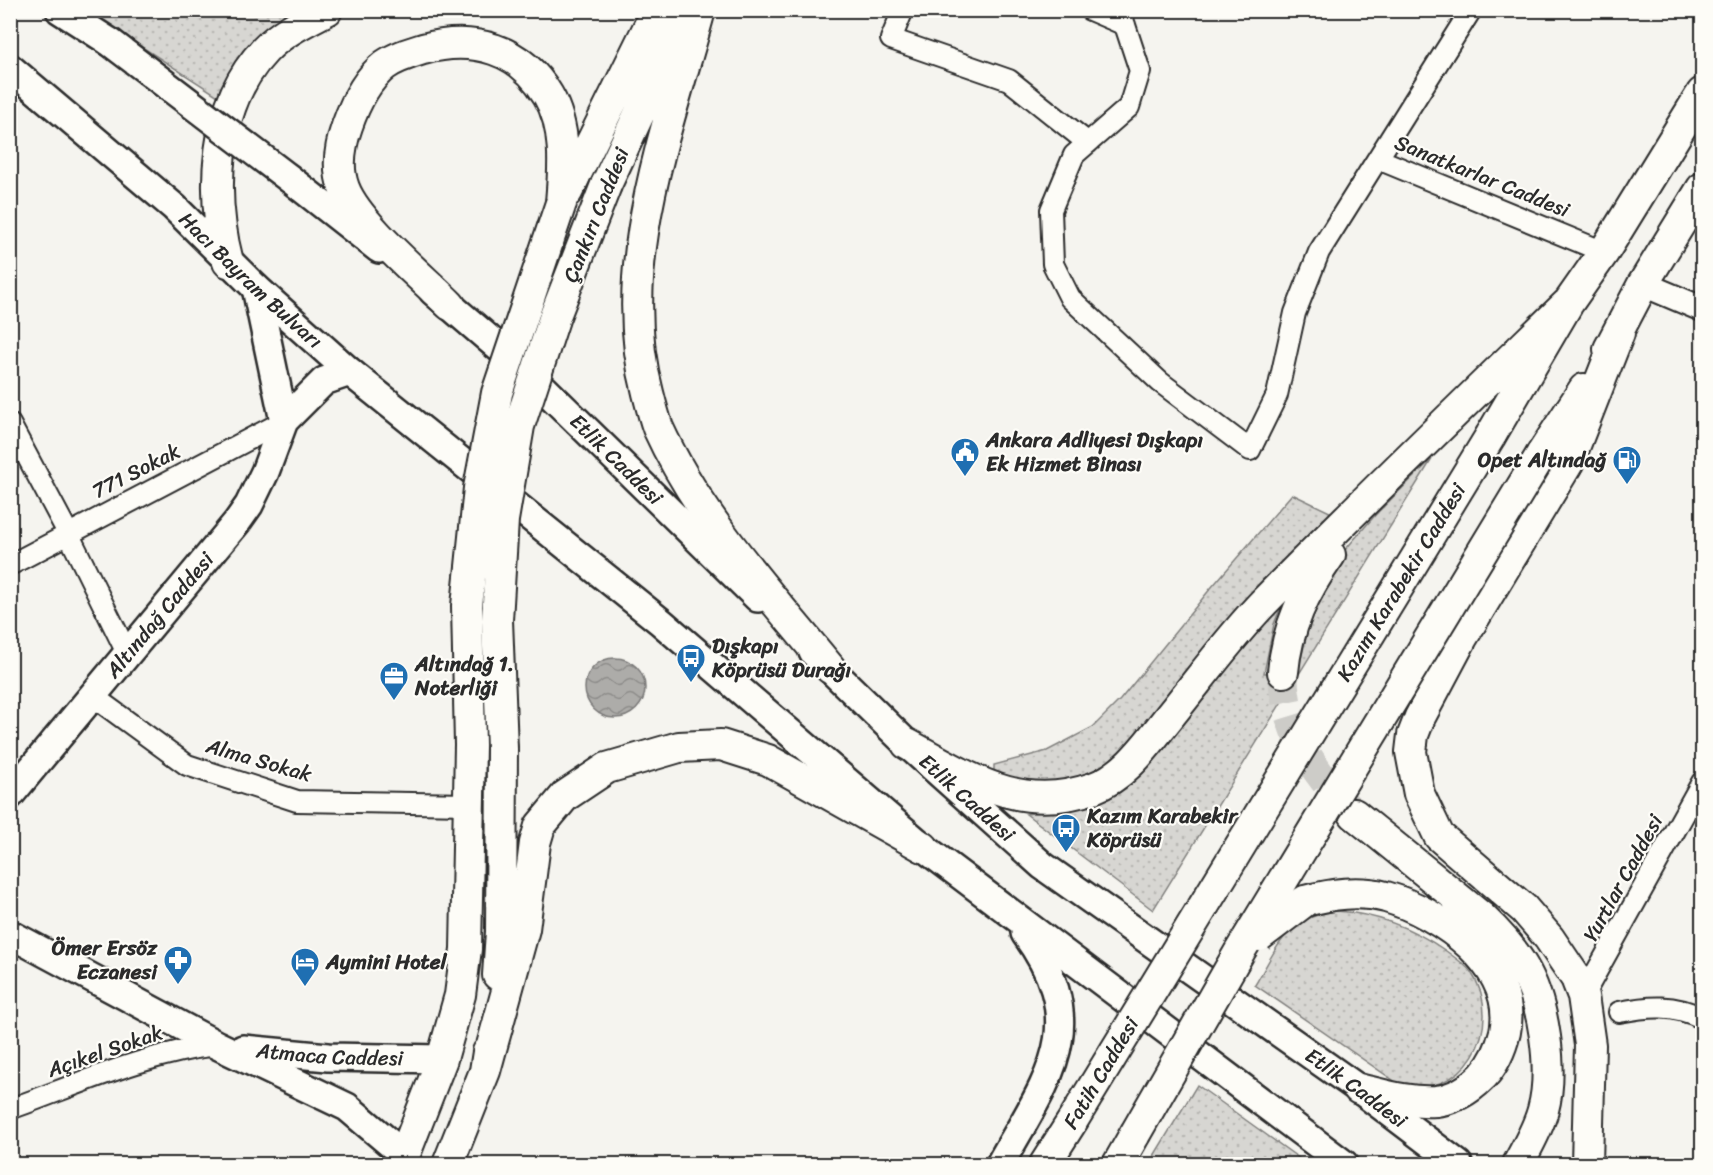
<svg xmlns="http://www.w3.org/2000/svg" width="1713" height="1175" viewBox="0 0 1713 1175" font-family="Sriracha,sans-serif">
<defs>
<pattern id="grass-dots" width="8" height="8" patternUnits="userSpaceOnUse" patternTransform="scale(1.5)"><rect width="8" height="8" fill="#d7d6d2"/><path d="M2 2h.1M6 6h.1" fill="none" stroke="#b9b8b4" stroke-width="1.8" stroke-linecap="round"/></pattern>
<pattern id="water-waves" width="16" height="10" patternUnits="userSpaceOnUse" patternTransform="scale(1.5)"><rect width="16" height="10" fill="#adaca9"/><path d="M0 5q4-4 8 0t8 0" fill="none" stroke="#8d8c8a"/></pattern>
</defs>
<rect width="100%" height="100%" fill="#f5f4ef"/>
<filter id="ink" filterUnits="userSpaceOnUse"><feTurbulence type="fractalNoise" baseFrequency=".0167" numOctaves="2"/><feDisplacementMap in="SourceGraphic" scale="12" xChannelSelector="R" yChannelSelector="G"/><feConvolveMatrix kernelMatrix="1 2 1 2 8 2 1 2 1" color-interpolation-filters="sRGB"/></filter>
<g filter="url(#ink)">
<path fill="url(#grass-dots)" stroke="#81807e" stroke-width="1.5" d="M 207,10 L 287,11 L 248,52 L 218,96 L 86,11 Z
M 1432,459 L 1153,910 L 1026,814 L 1061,809 L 1286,595 L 1274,624 L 1264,673 L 1298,672 L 1312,612 L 1338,558 L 1377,513 Z
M 1292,494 L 1336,515 C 1285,569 1233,623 1183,679 C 1157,708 1126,756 1090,773 C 1067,783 1013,789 994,771 L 994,765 L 1047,751 L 1093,727 L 1120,700 L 1211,588 Z
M 1337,911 C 1377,914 1413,928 1446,951 C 1454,957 1465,964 1471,972 C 1507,1025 1464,1106 1396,1082 L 1255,985 C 1279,945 1286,917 1337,911 Z
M 1197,1085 L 1307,1164 L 1149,1164 Z"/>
<path fill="url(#water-waves)" stroke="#797877" stroke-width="1.5" d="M585 688a30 30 0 1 1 60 0a30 30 0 1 1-60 0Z"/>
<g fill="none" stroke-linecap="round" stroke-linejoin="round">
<path stroke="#cdccc8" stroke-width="30" stroke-dasharray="30 15" stroke-linecap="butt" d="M 1283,672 C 1284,730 1314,773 1353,813"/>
<g stroke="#2b2b2b" stroke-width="24">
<path id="minor" d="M 903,10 L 891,39 L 1009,80 L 1088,143
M 1090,10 L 1125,25
M 1120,10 L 1140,71 L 1129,107 L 1074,155 L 1051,210 L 1053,264 L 1070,298 L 1160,382 L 1250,450 L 1277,395 L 1295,313 L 1319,252 L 1471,10
M 1378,159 L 1604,252
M 10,424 L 68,533 L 128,655
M 10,565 L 284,421
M 94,697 L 187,765 L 297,801 L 469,804
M 1583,996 L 1702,782
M 1619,1012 C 1649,1006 1674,1004 1702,1018
M 10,1109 C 77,1085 146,1053 217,1045"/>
</g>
<g stroke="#2b2b2b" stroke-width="28">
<path id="tertiary" d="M 1643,284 L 1702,309"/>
</g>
<g stroke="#2b2b2b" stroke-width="32">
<g id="secondary">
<path d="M 60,10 L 110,42"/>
<path id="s1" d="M 10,68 L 174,207 L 256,288 L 350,372 L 661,622 L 923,847 L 1344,1164"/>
<path d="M 290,179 L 379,249"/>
<path d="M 256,288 L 284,421"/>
<path id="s2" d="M 433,291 L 525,370 L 758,598"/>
<path id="s3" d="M 813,652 L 907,744 L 1043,866 L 1359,1089 L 1458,1164"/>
<path id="s4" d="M 10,795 L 237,522 L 249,505 L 265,472 L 284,421 L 324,381 L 350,372"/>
<path d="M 10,934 L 217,1045 L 347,1107 L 405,1156"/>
<path id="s5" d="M 243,1049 L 328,1057 L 442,1059"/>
<path d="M 1000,1164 C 1048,1078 1093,1026 1025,933"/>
</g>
</g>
<g stroke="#2b2b2b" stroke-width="34">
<path id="primary" d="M 700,10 C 667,132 614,266 648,393 C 651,405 654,417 658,428 C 699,518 768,592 830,668
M 606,185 L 682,22
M 567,192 L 657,10
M 228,262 C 210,193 213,104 265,50 C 282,32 306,21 327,10
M 450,305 C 422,277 357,223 344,188 C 336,167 340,146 347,126 C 355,103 366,80 385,65 C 396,57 410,53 423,49 C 474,35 521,49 548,95 C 567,127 564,168 561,203
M 1609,349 L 1643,284 L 1702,188
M 1491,435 L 1569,302 L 1604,252 L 1702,93
M 1541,455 L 1584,389
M 1283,672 C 1287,627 1304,592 1330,555
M 907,744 C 970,778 1020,814 1093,788 C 1126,776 1148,743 1169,717 C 1200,679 1230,637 1264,602 C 1364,500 1467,401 1569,302
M 1354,814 L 1481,917 C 1497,932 1512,948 1523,967 C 1544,1002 1554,1070 1543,1110 C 1538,1129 1527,1147 1518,1164
M 1305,901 C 1332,894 1358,890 1386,897 C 1441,913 1518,966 1505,1032 C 1501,1049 1495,1063 1483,1076 C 1470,1089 1454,1099 1436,1101 C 1410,1103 1384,1095 1359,1089
M 498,975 L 501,932 L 502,749
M 485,1071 L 524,929 L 535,843 L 540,826 L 565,796 L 607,768 L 679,747 L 721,745 L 768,760 L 923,847
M 401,1164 L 442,1059 L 460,995 L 466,949 L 470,745
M 448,1164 L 485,1071 L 488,1052
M 1045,1164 L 1073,1120
M 1118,1164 L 1135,1134
M 1587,1164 L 1590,1045 L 1583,996 L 1576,978 L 1549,938 L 1524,909 L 1439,836 L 1419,794 L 1411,752 L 1413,735 L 1420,717 L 1462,638 L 1568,463 L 1619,333"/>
</g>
<use href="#minor" stroke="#fdfcf7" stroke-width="20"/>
<use href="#tertiary" stroke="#fdfcf7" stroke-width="24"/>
<use href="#secondary" stroke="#fdfcf7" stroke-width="27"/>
<use href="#primary" stroke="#fdfcf7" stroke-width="30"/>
<g stroke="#2b2b2b" stroke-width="32" stroke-linecap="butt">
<path id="secondary-bridge" d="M 110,42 L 290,179"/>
</g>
<g stroke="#2b2b2b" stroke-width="34" stroke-linecap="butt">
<g id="primary-bridge">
<path d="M 470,745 L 467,606 L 479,488 L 497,393 L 561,203"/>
<path d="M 502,749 L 497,620 L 503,520 L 519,426 L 555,316 L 606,185"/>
<path d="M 1259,936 L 1305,901"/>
<path id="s6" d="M 1073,1120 L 1491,435"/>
<path d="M 1135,1134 L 1240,951 L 1541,455"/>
</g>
</g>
<use href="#secondary-bridge" stroke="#fdfcf7" stroke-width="27"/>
<use href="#primary-bridge" stroke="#fdfcf7" stroke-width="30"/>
</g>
</g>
<defs>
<g id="civic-pin" transform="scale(1.5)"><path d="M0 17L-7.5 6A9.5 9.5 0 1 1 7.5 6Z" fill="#1f6fb2" stroke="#fdfcf7"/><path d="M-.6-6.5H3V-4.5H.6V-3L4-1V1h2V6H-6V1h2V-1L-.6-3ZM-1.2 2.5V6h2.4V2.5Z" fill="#fff"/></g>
<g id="fuel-pin" transform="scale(1.5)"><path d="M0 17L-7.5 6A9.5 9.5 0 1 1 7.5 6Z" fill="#1f6fb2" stroke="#fdfcf7"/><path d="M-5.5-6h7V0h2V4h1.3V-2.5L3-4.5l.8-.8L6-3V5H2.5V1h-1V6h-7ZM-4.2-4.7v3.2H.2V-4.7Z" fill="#fff"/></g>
<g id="bus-pin" transform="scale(1.5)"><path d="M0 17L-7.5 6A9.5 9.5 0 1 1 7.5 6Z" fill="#1f6fb2" stroke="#fdfcf7"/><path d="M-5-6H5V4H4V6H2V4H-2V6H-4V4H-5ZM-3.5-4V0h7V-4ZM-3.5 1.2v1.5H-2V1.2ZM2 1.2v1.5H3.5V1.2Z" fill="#fff"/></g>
<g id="office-pin" transform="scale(1.5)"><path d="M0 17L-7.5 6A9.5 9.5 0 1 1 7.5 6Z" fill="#1f6fb2" stroke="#fdfcf7"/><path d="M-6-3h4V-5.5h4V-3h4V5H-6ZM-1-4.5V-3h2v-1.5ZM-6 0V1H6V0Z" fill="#fff"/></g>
<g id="pharmacy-pin" transform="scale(1.5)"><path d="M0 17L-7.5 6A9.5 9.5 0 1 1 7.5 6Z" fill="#1f6fb2" stroke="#fdfcf7"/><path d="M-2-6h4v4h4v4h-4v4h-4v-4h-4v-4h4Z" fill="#fff"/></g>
<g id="hotel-pin" transform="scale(1.5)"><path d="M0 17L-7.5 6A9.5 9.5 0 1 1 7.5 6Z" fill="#1f6fb2" stroke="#fdfcf7"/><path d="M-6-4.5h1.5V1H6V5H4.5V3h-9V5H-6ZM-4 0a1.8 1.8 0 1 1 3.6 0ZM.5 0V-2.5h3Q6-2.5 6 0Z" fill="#fff"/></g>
</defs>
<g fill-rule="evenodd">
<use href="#civic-pin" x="965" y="452"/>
<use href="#fuel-pin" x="1627" y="460"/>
<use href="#bus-pin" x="691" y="658"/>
<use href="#office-pin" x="394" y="676"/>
<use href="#bus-pin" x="1066" y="828"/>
<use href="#pharmacy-pin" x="178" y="960"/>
<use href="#hotel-pin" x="305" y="962"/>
</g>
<g text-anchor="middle" stroke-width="4.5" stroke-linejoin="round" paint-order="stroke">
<g font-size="21" fill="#2b2b2b" stroke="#fdfcf7">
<text transform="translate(1482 176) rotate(22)" y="7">Sanatkarlar Caddesi</text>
<text transform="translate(596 215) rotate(-68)" y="7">Çankırı Caddesi</text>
<text dy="7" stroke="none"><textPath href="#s1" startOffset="321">Hacı Bayram Bulvarı</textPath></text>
<text dy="7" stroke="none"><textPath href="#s2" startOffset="249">Etlik Caddesi</textPath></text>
<text transform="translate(136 471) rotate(-27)" y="7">771 Sokak</text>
<text dy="7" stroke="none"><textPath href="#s6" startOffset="630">Kazım Karabekir Caddesi</textPath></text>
<text dy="7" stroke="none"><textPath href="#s4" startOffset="234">Altındağ Caddesi</textPath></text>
<text transform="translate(259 760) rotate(16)" y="7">Alma Sokak</text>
<text dy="7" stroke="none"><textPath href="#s3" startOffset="212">Etlik Caddesi</textPath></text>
<text transform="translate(1623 878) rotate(-61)" y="7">Yurtlar Caddesi</text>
<text transform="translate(105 1051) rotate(-19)" y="7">Açıkel Sokak</text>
<text dy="7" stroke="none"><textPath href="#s5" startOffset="87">Atmaca Caddesi</textPath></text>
<text transform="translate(1101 1073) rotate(-59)" y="7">Fatih Caddesi</text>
<text dy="7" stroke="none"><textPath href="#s3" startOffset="698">Etlik Caddesi</textPath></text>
</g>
<g font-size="21" font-weight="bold" fill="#2b2b2b" stroke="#fdfcf7" text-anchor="start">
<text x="986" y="447">Ankara Adliyesi Dışkapı<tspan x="986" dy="24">Ek Hizmet Binası</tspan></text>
<text x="1606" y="467" text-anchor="end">Opet Altındağ</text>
<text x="712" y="653">Dışkapı<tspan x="712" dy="24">Köprüsü Durağı</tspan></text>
<text x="415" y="671">Altındağ 1.<tspan x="415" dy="24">Noterliği</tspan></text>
<text x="1087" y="823">Kazım Karabekir<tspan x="1087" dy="24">Köprüsü</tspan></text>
<text x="157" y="955" text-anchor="end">Ömer Ersöz<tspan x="157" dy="24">Eczanesi</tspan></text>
<text x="326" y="969">Aymini Hotel</text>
</g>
</g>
<rect width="1713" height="1175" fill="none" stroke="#fdfcf7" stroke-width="36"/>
<rect x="18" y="18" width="1677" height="1139" fill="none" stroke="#2b2b2b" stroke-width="2" filter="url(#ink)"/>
</svg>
